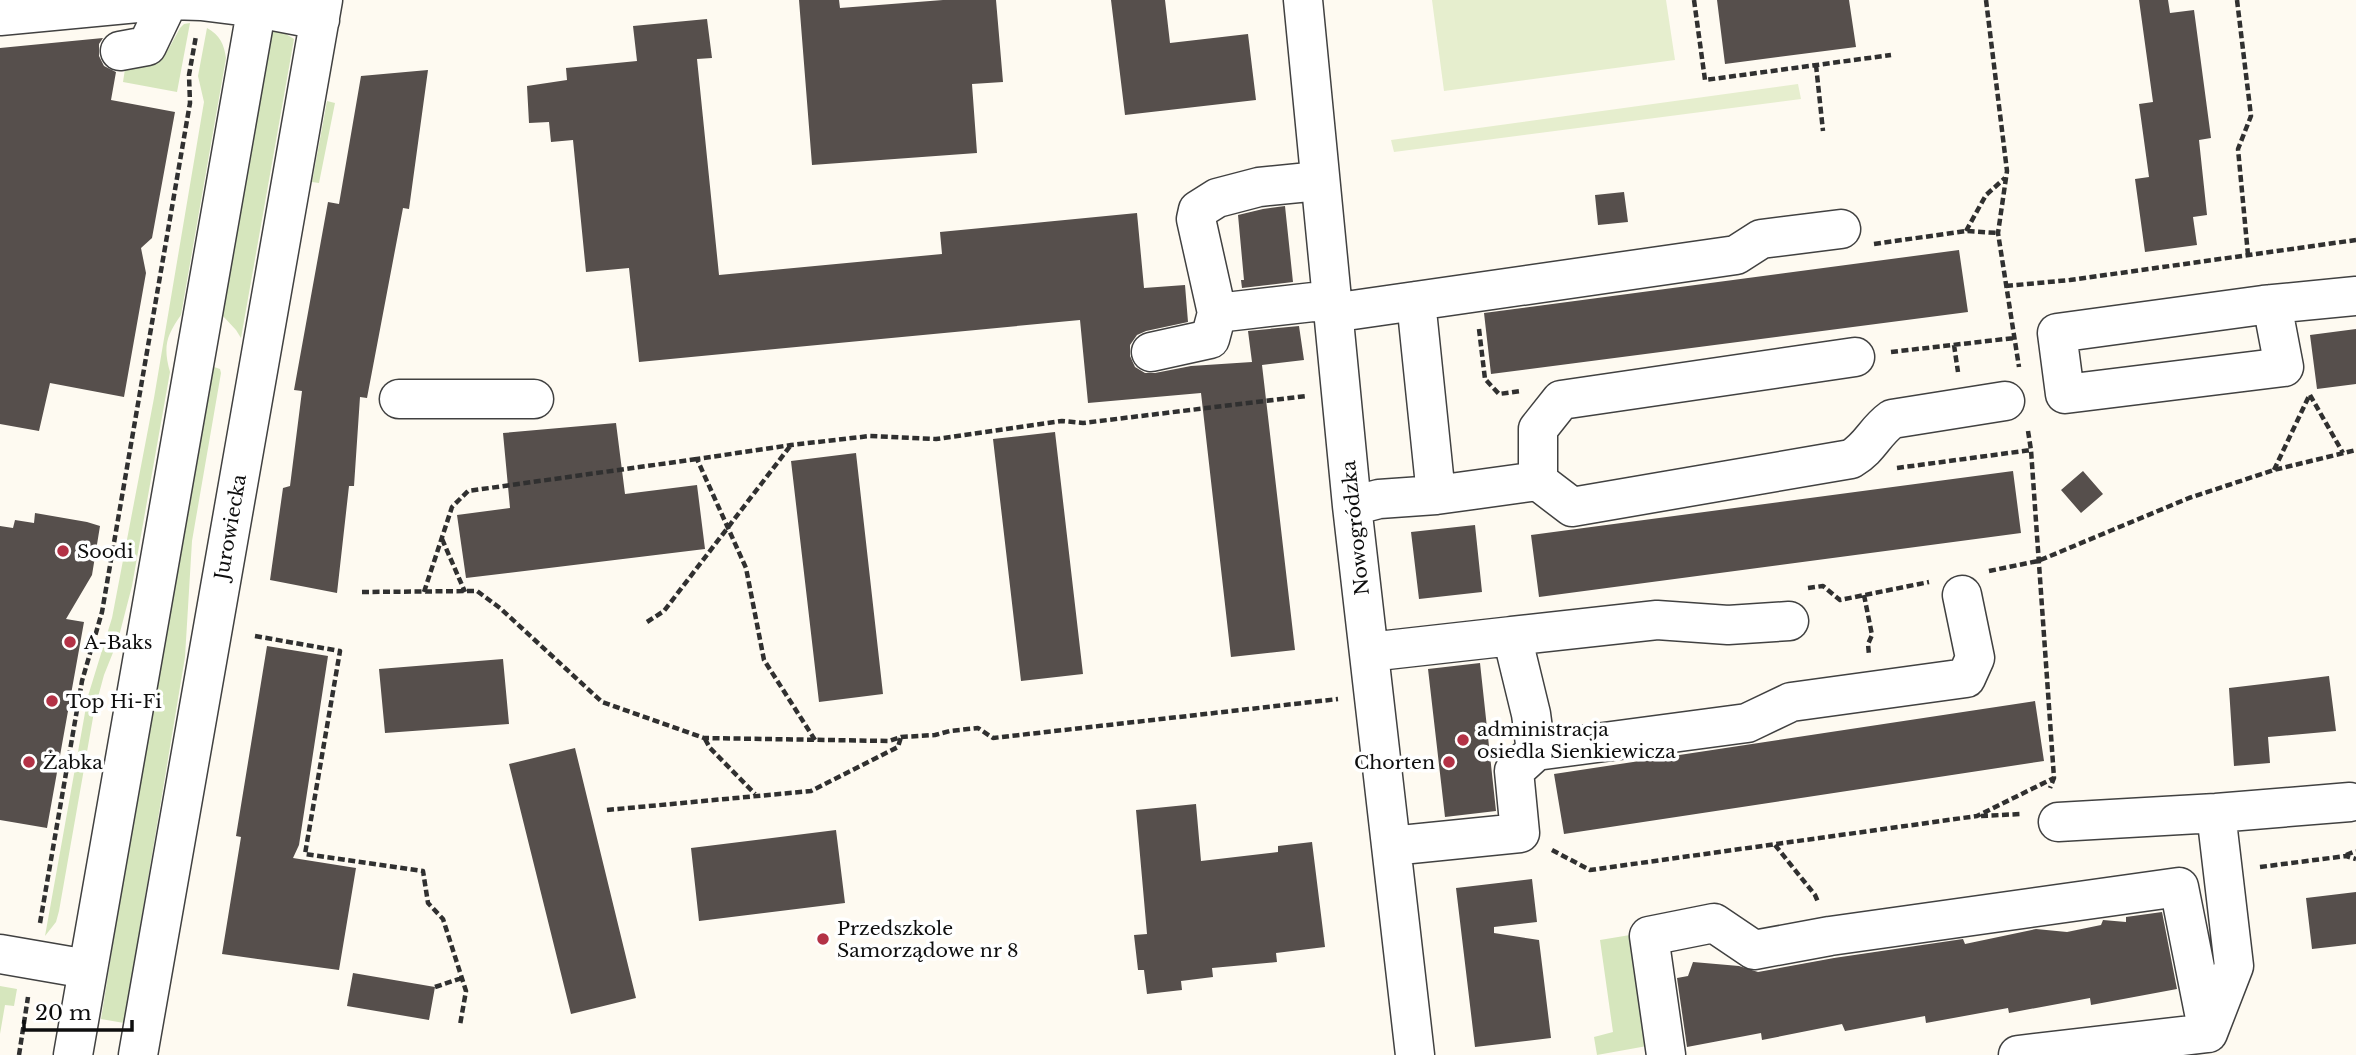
<svg xmlns="http://www.w3.org/2000/svg" width="2356" height="1055" viewBox="0 0 2356 1055" font-family="'Libre Baskerville',serif">
<rect width="100%" height="100%" fill="#fefaf1"/>
<path fill="#d6e6bd" d="M 190,23 L 177,92 L 123,82 L 125,69 C 164,66 162,60 180,28 L 184,24 Z
M 277,24 L 286,34 L 294,39 L 241,338 L 236,330 L 222,315 L 273,25 Z
M 207,28 C 220,35 224,44 226,58 L 181,315 C 166,336 163,347 170,372 L 132,586 L 118,640 L 104,675 L 94,712 L 59,911 L 56,922 L 45,936 L 88,696 L 112,618 L 154,398 L 204,102 L 198,76 Z
M 327,101 L 335,103 L 319,183 L 312,182 Z
M 214,367 L 220,369 L 221,373 L 192,541 L 185,657 L 124,1023 L 101,1019 L 121,893 Z
M 1630,935 L 1647,1046 L 1597,1055 L 1594,1037 L 1613,1032 L 1600,940 Z
M 0,986 L 17,989 L 14,1006 L 5,1005 L 0,1034 Z"/>
<path fill="#e6eece" d="M 1432,0 L 1666,0 L 1675,60 L 1444,91 Z
M 1798,84 L 1801,99 L 1394,152 L 1391,140 Z"/>
<path fill="#564f4c" d="M 799,0 L 839,0 L 840,8 L 943,0 L 996,0 L 1003,82 L 972,84 L 977,153 L 812,165 Z
M 1111,0 L 1165,0 L 1170,43 L 1248,34 L 1256,100 L 1125,115 Z
M 1717,0 L 1849,0 L 1856,47 L 1725,64 Z
M 2139,0 L 2168,0 L 2170,13 L 2194,10 L 2211,138 L 2199,140 L 2207,215 L 2193,217 L 2197,245 L 2145,252 L 2135,179 L 2149,177 L 2139,104 L 2153,102 Z
M 707,19 L 712,58 L 697,59 L 719,275 L 942,254 L 940,232 L 1137,213 L 1144,288 L 1185,285 L 1188,322 L 1146,331 L 1137,335 L 1130,345 L 1130,356 L 1135,367 L 1145,373 L 1155,373 L 1191,366 L 1252,362 L 1248,331 L 1299,326 L 1304,360 L 1262,365 L 1295,650 L 1231,657 L 1201,393 L 1088,403 L 1080,320 L 639,362 L 629,268 L 586,272 L 573,140 L 551,142 L 549,122 L 529,123 L 527,86 L 567,80 L 566,68 L 637,61 L 633,26 Z
M 103,38 L 99,44 L 99,56 L 104,66 L 116,72 L 111,100 L 175,112 L 152,238 L 141,248 L 146,273 L 124,397 L 50,383 L 39,431 L 0,424 L 0,48 Z
M 428,70 L 409,209 L 403,208 L 367,398 L 360,397 L 354,486 L 349,486 L 337,593 L 270,580 L 283,488 L 290,486 L 302,391 L 294,390 L 328,202 L 339,204 L 361,76 Z
M 1624,192 L 1628,222 L 1598,225 L 1595,195 Z
M 1285,206 L 1293,282 L 1242,288 L 1241,280 L 1244,280 L 1238,215 L 1263,209 Z
M 1959,250 L 1968,312 L 1491,374 L 1484,313 Z
M 2356,329 L 2356,384 L 2317,389 L 2310,335 Z
M 616,423 L 625,494 L 697,485 L 705,549 L 466,578 L 457,515 L 510,508 L 503,433 Z
M 1055,432 L 1083,674 L 1021,681 L 993,439 Z
M 856,453 L 883,694 L 819,702 L 791,461 Z
M 2013,471 L 2021,533 L 1539,597 L 1531,535 Z
M 2083,471 L 2103,494 L 2081,513 L 2061,490 Z
M 35,513 L 87,522 L 100,526 L 92,575 L 66,619 L 84,622 L 47,828 L 0,820 L 0,526 L 13,528 L 15,520 L 34,523 Z
M 1475,525 L 1482,592 L 1419,599 L 1411,532 Z
M 267,646 L 328,656 L 299,845 L 293,858 L 356,868 L 339,970 L 222,954 L 241,837 L 236,836 Z
M 503,659 L 509,724 L 385,733 L 379,669 Z
M 1480,663 L 1496,811 L 1445,817 L 1428,669 Z
M 2329,676 L 2336,731 L 2268,737 L 2270,763 L 2234,766 L 2229,688 Z
M 2035,701 L 2044,761 L 1564,834 L 1554,774 Z
M 575,748 L 636,998 L 571,1014 L 509,764 Z
M 1196,804 L 1201,861 L 1278,852 L 1278,846 L 1312,842 L 1325,947 L 1276,953 L 1277,962 L 1212,968 L 1213,977 L 1181,981 L 1182,990 L 1147,994 L 1144,970 L 1138,970 L 1134,935 L 1147,934 L 1136,810 Z
M 836,830 L 845,903 L 699,921 L 691,848 Z
M 1532,879 L 1537,922 L 1494,927 L 1494,933 L 1539,940 L 1551,1038 L 1475,1047 L 1456,888 Z
M 2356,892 L 2356,944 L 2312,949 L 2306,898 Z
M 2162,912 L 2177,989 L 2091,1005 L 2090,998 L 2009,1013 L 2008,1008 L 1926,1023 L 1925,1016 L 1845,1031 L 1842,1024 L 1762,1040 L 1761,1033 L 1687,1047 L 1677,978 L 1688,976 L 1693,962 L 1739,966 L 1758,972 L 1834,958 L 1963,939 L 1965,944 L 2036,929 L 2067,932 L 2101,925 L 2103,920 L 2126,922 L 2126,917 Z
M 353,973 L 435,987 L 429,1020 L 347,1006 Z"/>
<g fill="none" stroke-linecap="round" stroke-linejoin="round">
<g stroke="#414141" stroke-width="41">
<path id="minor" d="M 1303,0 L 1352,506 L 1415,1055
M 0,16 L 169,0 L 201,1 L 257,8 L 320,20
M 120,51 L 147,46 L 169,0
M 1319,181 L 1259,187 L 1217,198 L 1198,210 L 1196,219 L 1217,313 L 1331,300
M 1416,301 L 1436,495
M 2272,304 L 2284,367 L 2065,394 L 2057,333 L 2263,305 L 2356,296
M 1332,313 L 1736,255 L 1761,239 L 1841,229
M 1151,352 L 1210,339 L 1217,313
M 399,399 L 534,399
M 1538,481 L 1538,429 L 1561,400 L 1855,357
M 1352,506 L 1379,499 L 1436,495 L 1538,481 L 1572,507 L 1851,459 C 1871,447 1874,432 1892,419 L 2005,401
M 1512,636 L 1657,620 L 1728,625 L 1789,621
M 1369,652 L 1512,636 L 1531,714 L 1536,751 L 1514,771 L 1520,833 L 1391,846
M 1536,751 L 1747,723 L 1791,702 L 1966,678 L 1975,658 L 1962,595
M 2058,822 L 2216,813 L 2350,802
M 0,954 L 87,969
M 2208,1033 L 2234,966 L 2216,813
M 73,1055 L 258,0
M 138,1055 L 323,0
M 1666,1055 L 1649,936 L 1714,923 L 1754,950 L 1830,936 L 2179,887 L 2208,1033 L 2018,1055"/>
</g>
<path stroke="#303030" stroke-width="4.5" stroke-dasharray="7 3.5" stroke-linecap="butt" d="M 1694,0 L 1705,80 L 1891,55
M 1986,0 L 2007,171 L 1998,233 L 2019,367
M 2237,0 L 2251,116 L 2238,149 L 2248,255
M 1816,65 L 1823,131
M 1966,231 L 1986,195 L 2005,178
M 1874,244 L 1966,231 L 1998,233
M 2006,286 L 2070,280 L 2356,240
M 1479,329 L 1485,379 L 1499,394 L 1521,391
M 1954,345 L 1958,372
M 1891,352 L 2014,338
M 2310,395 L 2343,453
M 2028,431 L 2031,450 L 2054,778 L 2050,788
M 1897,468 L 2031,450
M 2274,470 L 2309,396
M 442,539 L 465,592
M 1989,571 L 2038,561 L 2189,498 L 2274,470 L 2356,450
M 1808,588 L 1823,586 L 1840,600 L 1929,582
M 362,592 L 477,591 L 500,608 L 602,702 L 704,738 L 889,741 L 901,737 L 935,735 L 950,731 L 978,728 L 993,738 L 1338,699
M 424,592 L 452,507 L 468,491 L 697,459
M 1864,595 L 1872,635 L 1868,644 L 1869,655
M 647,622 L 664,611 L 791,445
M 255,636 L 340,651 L 305,854 L 423,871 L 428,903 L 443,919 L 466,991 L 460,1025
M 705,739 L 710,748 L 755,794
M 815,740 L 764,660 L 746,568 L 697,459 L 791,445 L 870,436 L 936,439 L 1062,421 L 1083,423 L 1306,396
M 607,810 L 811,791 L 898,747 L 901,737
M 1981,816 L 2021,814
M 1775,845 L 1815,895 L 1818,902
M 1552,850 L 1590,870 L 1977,816 L 2054,778
M 2346,855 L 2356,851
M 2260,867 L 2346,856 L 2356,859
M 40,923 L 82,681 L 102,612 L 190,103 L 189,75 L 196,36
M 435,987 L 462,978
M 19,1055 L 28,997"/>
<use href="#minor" stroke="#fff" stroke-width="38"/>
</g>
<g fill="#b33246" stroke="#fff" stroke-width="2.5">
<circle cx="63" cy="551" r="7"/>
<circle cx="70" cy="642" r="7"/>
<circle cx="52" cy="701" r="7"/>
<circle cx="1463" cy="740" r="7"/>
<circle cx="29" cy="762" r="7"/>
<circle cx="1449" cy="762" r="7"/>
<circle cx="823" cy="939" r="7"/>
</g>
<g text-anchor="middle" stroke-width="7" stroke-linejoin="round" paint-order="stroke">
<g font-size="19" fill="#0e0e0e" stroke="#fff">
<text transform="translate(230 527) rotate(-80)" y="7">Jurowiecka</text>
<text transform="translate(1355 528) rotate(-96)" y="7">Nowogródzka</text>
</g>
<g font-size="19" fill="#0e0e0e" stroke="#fff" text-anchor="start">
<text x="77" y="558">Soodi</text>
<text x="84" y="649">A-Baks</text>
<text x="66" y="708">Top Hi-Fi</text>
<text x="1477" y="736">administracja<tspan x="1477" dy="22">osiedla Sienkiewicza</tspan></text>
<text x="43" y="769">Żabka</text>
<text x="1435" y="769" text-anchor="end">Chorten</text>
<text x="837" y="935">Przedszkole<tspan x="837" dy="22">Samorządowe nr 8</tspan></text>
</g>
</g>
<path d="M24 1020v10h108v-10" fill="none" stroke="#0e0e0e" stroke-width="3.5"/>
<text x="35" y="1020" font-size="21" fill="#0e0e0e" stroke="#ffffff" stroke-width="5" paint-order="stroke">20 m</text>
</svg>
